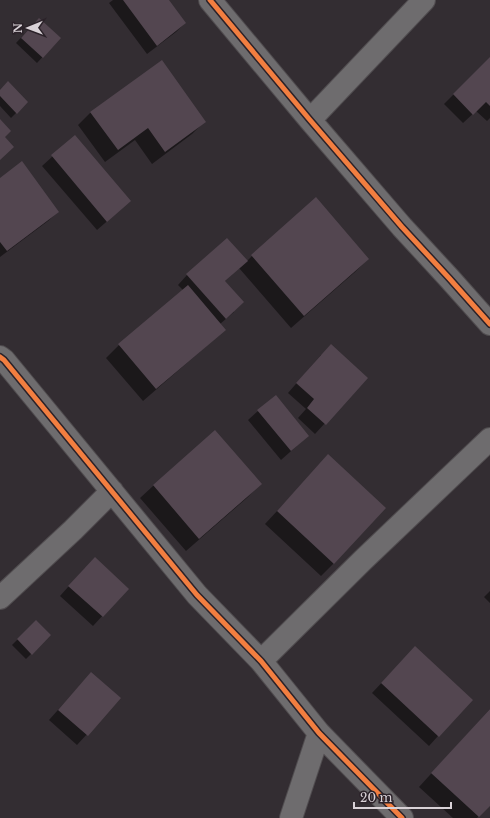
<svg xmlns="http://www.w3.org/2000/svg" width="490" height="818" viewBox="0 0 490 818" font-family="'Libre Baskerville',serif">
<rect width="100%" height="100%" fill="#332d32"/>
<path fill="#0007" d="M 113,0 L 168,0 L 185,23 L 176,32 L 147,54 L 109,3 Z
M 34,24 L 60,38 L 37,63 L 16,43 Z
M 490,58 L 490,118 L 487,121 L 476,111 L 463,123 L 444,104 Z
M 0,91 L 27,102 L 11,118 L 0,106 Z
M 91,112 L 205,121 L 192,134 L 152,164 L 135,140 L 105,162 L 78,125 Z
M 75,136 L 120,210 L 97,230 L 42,166 Z
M 0,179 L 58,212 L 48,221 L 0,257 Z
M 252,256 L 368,259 L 355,272 L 291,328 L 239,268 L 224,282 L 234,312 L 220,324 L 211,342 L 143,401 L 106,358 L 119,345 L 183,290 L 178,285 L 187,275 L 247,261 Z
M 321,355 L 366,378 L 315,434 L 298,418 L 306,409 L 288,393 Z
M 258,411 L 308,436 L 281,460 L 248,420 Z
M 215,432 L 260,484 L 248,497 L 186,551 L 140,498 L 153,486 Z
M 316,469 L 334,563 L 321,576 L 265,524 Z
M 85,568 L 127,589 L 93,626 L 60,596 Z
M 490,591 L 490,603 L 484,597 Z
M 36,621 L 50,635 L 26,659 L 12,645 Z
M 406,657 L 438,736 L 429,746 L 372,693 Z
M 82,683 L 120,698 L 77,745 L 49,720 Z
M 490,709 L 490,804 L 477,818 L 453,818 L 419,787 Z"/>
<path fill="#534650" d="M 123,0 L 169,0 L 186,23 L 157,46 Z
M 39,18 L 61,38 L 43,58 L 21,38 Z
M 490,57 L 490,106 L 486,102 L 473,115 L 453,94 Z
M 162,60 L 206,122 L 165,152 L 148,128 L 118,150 L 90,112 Z
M 8,81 L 28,102 L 17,114 L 0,96 L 0,90 Z
M 0,119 L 11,131 L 5,137 L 14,147 L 0,160 Z
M 75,135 L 131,201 L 107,222 L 51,155 Z
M 22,161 L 59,212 L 7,251 L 0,242 L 0,178 Z
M 316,197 L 369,259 L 304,316 L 251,255 Z
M 227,238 L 248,261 L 225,281 L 244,302 L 226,319 L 186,274 Z
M 188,285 L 226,330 L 156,389 L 118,344 Z
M 331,344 L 368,378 L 326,425 L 307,408 L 314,399 L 296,383 Z
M 276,395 L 309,436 L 291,451 L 257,410 Z
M 215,430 L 262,484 L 199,539 L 153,485 Z
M 328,454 L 386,508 L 334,564 L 277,511 Z
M 95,557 L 129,589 L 103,617 L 68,586 Z
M 36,620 L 51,635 L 32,655 L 17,639 Z
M 415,646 L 473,700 L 439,737 L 381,683 Z
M 91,672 L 121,698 L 88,736 L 58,710 Z
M 490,709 L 490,806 L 479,817 L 431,773 Z"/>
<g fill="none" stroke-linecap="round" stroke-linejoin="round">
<g stroke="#504c4f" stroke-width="24">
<path id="minor" d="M 210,0 L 310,120 L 402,227 L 449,278 L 490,324
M 310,120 L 424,0
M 0,357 L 4,360 L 197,595 L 261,661 L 319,733 L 402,818
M 0,598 L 73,530 L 112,491
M 261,661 L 363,560 L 490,439
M 291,818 L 319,733"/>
</g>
<use href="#minor" stroke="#6e6c6e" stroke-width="22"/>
<g stroke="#2b2229" stroke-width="8">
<path id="cycleway" d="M 210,0 L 310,120 L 402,227 L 449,278 L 490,324
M 0,357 L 4,360 L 197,595 L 261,661 L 319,733 L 402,818"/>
</g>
<use href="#cycleway" stroke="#f27e40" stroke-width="5"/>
</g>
<g transform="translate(28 28) rotate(269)" stroke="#2b2229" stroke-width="3" paint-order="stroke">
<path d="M0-3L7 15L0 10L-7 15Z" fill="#d9d2d7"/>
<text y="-6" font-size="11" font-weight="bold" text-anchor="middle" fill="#d9d2d7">N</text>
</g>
<path d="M354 802v6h97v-6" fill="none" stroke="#d9d2d7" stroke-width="2"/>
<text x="360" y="802" font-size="12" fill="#d9d2d7" stroke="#2b2229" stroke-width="3" paint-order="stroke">20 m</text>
</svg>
